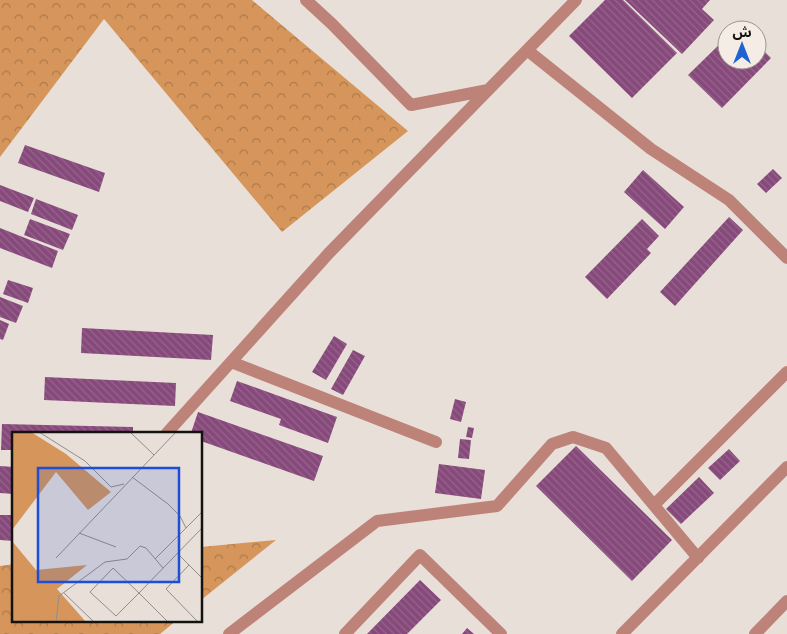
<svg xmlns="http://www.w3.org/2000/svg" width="787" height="634" viewBox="0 0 787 634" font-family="'Public Sans','Noto Sans Arabic',sans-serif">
<defs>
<pattern id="forest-crowns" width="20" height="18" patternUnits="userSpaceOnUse" patternTransform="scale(1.25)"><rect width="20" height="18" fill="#d6965b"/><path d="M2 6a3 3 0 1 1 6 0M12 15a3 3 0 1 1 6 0" fill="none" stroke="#ac794a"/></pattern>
<pattern id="building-back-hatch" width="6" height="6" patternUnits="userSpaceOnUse" patternTransform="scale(1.25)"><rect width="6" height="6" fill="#87497b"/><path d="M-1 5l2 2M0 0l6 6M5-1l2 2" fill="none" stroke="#93658a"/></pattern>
</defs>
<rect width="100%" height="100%" fill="#e8dfd8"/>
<path fill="url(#forest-crowns)" d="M 0,0 L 252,0 L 408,131 L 282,232 L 104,19 L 0,157 Z
M 276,540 L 201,600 L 201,547 Z
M 14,564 L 14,620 L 177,620 L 160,634 L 0,634 L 0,566 Z"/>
<path fill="url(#building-back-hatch)" d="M 605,0 L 623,0 L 677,53 L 632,98 L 569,36 Z
M 625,0 L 710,0 L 702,9 L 714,20 L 682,54 Z
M 727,37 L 727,60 L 757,60 L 757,44 L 771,58 L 722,108 L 688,75 Z
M 25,145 L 105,173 L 99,192 L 18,163 Z
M 773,169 L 782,178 L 766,193 L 757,184 Z
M 643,170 L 684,207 L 665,229 L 624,192 Z
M 0,185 L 34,198 L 28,212 L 0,201 Z
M 36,199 L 78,215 L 72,230 L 31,214 Z
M 729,217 L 743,230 L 675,306 L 660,292 Z
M 30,219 L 70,234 L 63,250 L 24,235 Z
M 642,219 L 659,236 L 647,249 L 651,253 L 607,299 L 585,277 Z
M 0,228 L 58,251 L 52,268 L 0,248 Z
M 8,280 L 33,288 L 28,303 L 3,294 Z
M 0,297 L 23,306 L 16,323 L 0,317 Z
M 0,320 L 9,324 L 3,340 L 0,339 Z
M 82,328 L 213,335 L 211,360 L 81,353 Z
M 334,336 L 347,344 L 326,380 L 312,372 Z
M 353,350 L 365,356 L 343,395 L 331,389 Z
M 45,377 L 176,383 L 175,406 L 44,400 Z
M 237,381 L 337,417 L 328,443 L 279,425 L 281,419 L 230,401 Z
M 455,399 L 466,402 L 461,422 L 450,419 Z
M 198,412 L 323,456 L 314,481 L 201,441 L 201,433 L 191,433 Z
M 2,424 L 133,427 L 133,433 L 14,433 L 14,450 L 1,450 Z
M 468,427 L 474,428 L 472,438 L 466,437 Z
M 460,439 L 471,440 L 469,459 L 458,458 Z
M 576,446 L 672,540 L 632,581 L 536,486 Z
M 729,449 L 740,461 L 720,480 L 708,468 Z
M 439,464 L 485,470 L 481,499 L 435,493 Z
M 0,466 L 14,467 L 14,494 L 0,493 Z
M 699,477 L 714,493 L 681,524 L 666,509 Z
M 0,515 L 14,515 L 14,541 L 0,540 Z
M 420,580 L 441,600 L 407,634 L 367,634 Z
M 467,628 L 474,634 L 462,634 Z"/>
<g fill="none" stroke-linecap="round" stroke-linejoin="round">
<path stroke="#be8378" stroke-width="12" d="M 306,0 L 332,24 L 411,105 L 488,90
M 527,50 L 651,149 L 729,200 L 787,258
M 231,362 L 436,442
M 167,433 L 329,253 L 576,0
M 654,505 L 787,372
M 229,634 L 377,521 L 497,506 L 552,444 L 573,437 L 606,448 L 698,558
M 345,634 L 420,555 L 501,634
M 622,634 L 787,467
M 755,634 L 787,601"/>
</g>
<g transform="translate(12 432)">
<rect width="190" height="190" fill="#e8dfd8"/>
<path d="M 0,0 L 19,0 L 54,22 L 99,60 L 76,78 L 44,40 L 0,98 ZM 0,109 L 24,138 L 75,133 L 45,157 L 74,190 L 0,190 Z" fill="#d6965b"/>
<path fill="none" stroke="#938d88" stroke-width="1" d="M 27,0 L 73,29 L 99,55 L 112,52M 118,0 L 142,23M 120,45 L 156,72 L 168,84 L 174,96M 67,101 L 104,115M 165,121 L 190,146M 44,126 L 164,0M 143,127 L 190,80M 177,133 L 154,157 L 186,190M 52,161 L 82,190M 44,190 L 47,164 L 93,130 L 115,127 L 128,114 L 134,116 L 151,136M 156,190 L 127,161 L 101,136 L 78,160 L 104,184 L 127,161 L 190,96"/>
<path fill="#1d4ed8" fill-opacity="0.15" stroke="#1d4ed8" stroke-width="2.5" d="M 26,36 L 167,36 L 167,150 L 26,150 Z"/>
<rect width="190" height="190" fill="none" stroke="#14120f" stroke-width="2.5"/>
</g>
<g transform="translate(742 45)"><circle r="24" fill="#f5ece5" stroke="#9b958f"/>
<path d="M0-4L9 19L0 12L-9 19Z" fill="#1d64d0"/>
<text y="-8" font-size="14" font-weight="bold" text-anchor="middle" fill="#14120f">ش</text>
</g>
</svg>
